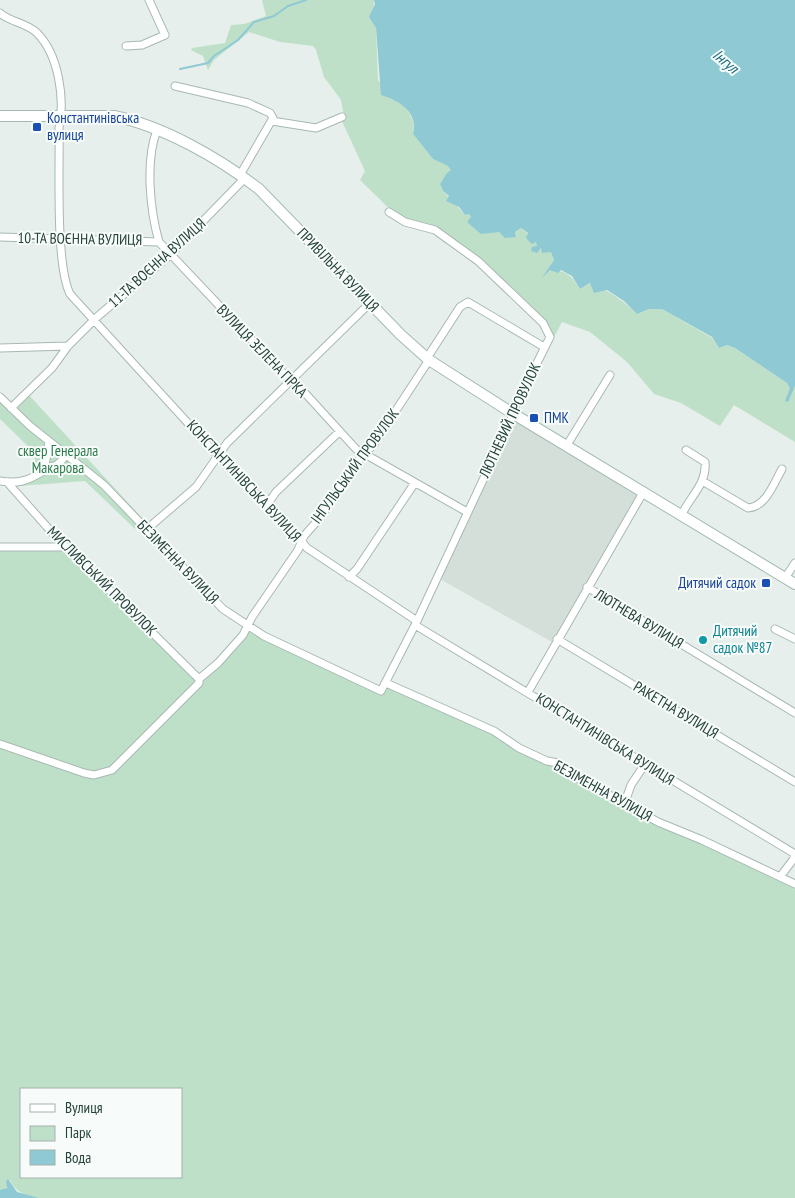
<svg xmlns="http://www.w3.org/2000/svg" width="795" height="1198" viewBox="0 0 795 1198" font-family="'PT Sans Narrow',sans-serif">
<rect width="100%" height="100%" fill="#e6efeb"/>
<path fill="#d4dfda" d="M 517,422 L 522,423 L 638,495 L 552,642 L 440,579 L 510,428 Z"/>
<path fill="#bfe0c8" fill-rule="evenodd" d="M 262,0 L 374,0 L 373,21 L 376,28 L 378,80 C 391,96 419,111 413,134 L 433,159 L 449,166 L 452,170 L 446,174 L 440,184 L 443,191 L 465,215 L 469,214 L 472,218 L 467,222 C 484,228 499,232 516,237 L 515,232 L 521,228 L 537,242 L 539,249 L 552,252 L 554,260 L 542,278 L 550,270 C 566,270 572,276 580,289 L 591,283 C 609,291 623,300 637,314 L 649,309 L 662,309 L 712,338 L 719,348 L 727,345 L 735,348 L 787,383 L 791,388 L 785,402 L 795,386 L 795,442 L 734,405 L 720,426 L 681,403 L 654,394 L 627,362 L 590,332 L 562,322 L 553,339 L 548,337 L 546,330 L 496,278 L 436,232 L 405,224 L 360,180 L 365,171 L 341,119 L 343,111 L 341,100 L 324,77 L 316,50 L 313,46 L 280,42 L 249,32 L 214,60 L 208,70 L 203,56 L 191,50 L 192,48 L 225,43 L 231,25 L 244,24 L 266,16 Z
M 28,394 L 144,520 L 135,529 L 85,481 L 19,486 L 20,481 L 35,473 L 35,453 L 0,419 L 0,401 L 10,411 Z
M 0,548 L 59,548 L 69,551 L 201,682 L 217,668 L 248,631 L 253,632 L 382,694 L 385,688 L 391,686 L 494,732 L 518,749 L 795,886 L 795,1198 L 39,1198 C 26,1196 15,1192 10,1180 L 5,1190 L 0,1190 ZM 21,1089 L 181,1089 L 181,1177 L 21,1177 Z"/>
<path fill="#8ec9d4" d="M 374,0 L 795,0 L 795,386 L 788,402 L 785,401 L 790,388 L 787,383 L 735,348 L 727,345 L 719,348 L 712,337 L 662,309 L 649,309 L 637,314 L 624,301 L 607,290 L 594,293 L 590,283 L 580,289 L 572,276 L 561,270 L 558,273 L 550,270 L 541,279 L 554,260 L 551,252 L 542,253 L 541,248 L 537,253 L 531,251 L 532,247 L 537,246 L 536,242 L 532,244 L 526,238 L 528,233 L 521,228 L 515,232 L 516,237 L 505,238 L 499,232 L 481,234 L 467,222 L 471,217 L 469,214 L 465,215 L 459,207 L 446,201 L 449,196 L 443,191 L 440,184 L 446,174 L 451,170 L 448,166 L 433,159 L 413,134 C 419,113 399,100 381,95 L 376,28 L 369,17 L 375,4 Z
M 8,1179 L 17,1192 L 39,1198 L 0,1198 L 0,1190 L 7,1188 L 6,1182 Z"/>
<g fill="none" stroke-linecap="round" stroke-linejoin="round">
<path stroke="#8ec9d4" stroke-width="2" d="M 180,69 L 208,63 L 214,56 L 238,40 L 254,22 L 274,16 L 288,6 L 306,0"/>
<g stroke="#a8b8b2" stroke-width="9">
<path id="street" d="M 0,13 C 10,22 27,23 37,33 C 59,55 65,99 59,128 C 60,166 55,263 70,294 L 218,456 L 295,533 L 307,548 L 417,621
M 126,46 L 142,45 L 165,35 L 149,0
M 175,86 L 248,103 L 270,113 L 273,118 L 240,175
M 272,121 L 316,128 L 342,117
M 157,130 C 145,161 150,210 159,242 L 285,375 L 294,381 L 356,449 L 467,512
M 0,237 L 159,242
M 0,348 L 68,346
M 427,358 L 460,307 L 468,302 L 544,347
M 0,397 L 30,426 L 104,485 L 223,609 L 264,636 L 381,691 L 417,621 L 511,420 L 514,409 L 550,337 L 543,323 L 478,261 L 435,230 L 405,222 L 389,212
M 11,408 L 52,368 L 68,346 L 97,317 L 170,255 L 245,178
M 567,445 L 610,375
M 44,471 L 49,442
M 0,481 C 18,484 27,481 42,472 C 53,465 57,468 65,456
M 7,482 L 56,537 L 199,679
M 704,482 L 748,508 C 766,507 774,483 782,469
M 267,505 L 276,492 L 339,432
M 682,514 C 691,495 707,484 705,462 L 686,450
M 147,529 L 196,487 L 227,443 L 370,303
M 0,547 L 66,547
M 349,577 L 357,569 L 414,484
M 785,578 L 795,563
M 587,587 L 795,713
M 415,625 L 795,854
M 775,629 L 795,639
M 557,639 L 795,782
M 386,683 L 494,731 L 519,748 L 547,761 L 558,763 L 564,770 L 658,822 L 702,840 L 795,884
M 528,692 L 644,491
M 0,744 L 84,773 L 94,775 L 112,770 L 199,683 L 199,679 L 218,663 L 243,635 L 252,617 L 298,550 L 304,536 L 319,519 L 358,461 L 374,444 L 429,360
M 625,802 L 631,785 L 645,764
M 780,877 L 795,857"/>
</g>
<g stroke="#a4bbb3" stroke-width="12">
<path id="secondary" d="M 0,116 L 114,116 C 163,126 219,158 259,189 L 401,335 L 429,360 L 512,413 L 795,584"/>
</g>
<use href="#street" stroke="#fff" stroke-width="7"/>
<use href="#secondary" stroke="#fff" stroke-width="10"/>
</g>
<g fill="#1a4fb4" stroke="#f7fbf9" stroke-width="2">
<rect x="32" y="122" width="10" height="10" rx="2.5"/>
<rect x="529" y="413" width="10" height="10" rx="2.5"/>
<rect x="761" y="578" width="10" height="10" rx="2.5"/>
</g>
<circle fill="#0f9aa8" stroke="#f7fbf9" stroke-width="2" cx="703" cy="640" r="5"/>
<g text-anchor="middle" stroke-width="4" stroke-linejoin="round" paint-order="stroke">
<g font-size="15" fill="#164399" stroke="#f7fbf9" text-anchor="start">
<text x="47" y="123">Константинівська<tspan x="47" dy="17">вулиця</tspan></text>
<text x="544" y="423">ПМК</text>
<text x="756" y="588" text-anchor="end">Дитячий садок</text>
</g>
<g font-size="15" fill="#24423a" stroke="#f7fbf9">
<text transform="translate(80 239) rotate(1)" y="5">10-ТА ВОЄННА ВУЛИЦЯ</text>
<text transform="translate(157 263) rotate(-42)" y="5">11-ТА ВОЄННА ВУЛИЦЯ</text>
<text transform="translate(338 270) rotate(46)" y="5">ПРИВІЛЬНА ВУЛИЦЯ</text>
<text transform="translate(262 351) rotate(46)" y="5">ВУЛИЦЯ ЗЕЛЕНА ГІРКА</text>
<text transform="translate(510 420) rotate(-65)" y="5">ЛЮТНЕВИЙ ПРОВУЛОК</text>
<text transform="translate(355 466) rotate(-54)" y="5">ІНГУЛЬСЬКИЙ ПРОВУЛОК</text>
<text transform="translate(244 481) rotate(47)" y="5">КОНСТАНТИНІВСЬКА ВУЛИЦЯ</text>
<text transform="translate(178 562) rotate(46)" y="5">БЕЗІМЕННА ВУЛИЦЯ</text>
<text transform="translate(102 581) rotate(45)" y="5">МИСЛИВСЬКИЙ ПРОВУЛОК</text>
<text transform="translate(639 619) rotate(31)" y="5">ЛЮТНЕВА ВУЛИЦЯ</text>
<text transform="translate(676 710) rotate(31)" y="5">РАКЕТНА ВУЛИЦЯ</text>
<text transform="translate(605 739) rotate(32)" y="5">КОНСТАНТИНІВСЬКА ВУЛИЦЯ</text>
<text transform="translate(603 791) rotate(29)" y="5">БЕЗІМЕННА ВУЛИЦЯ</text>
</g>
<g font-size="15" fill="#2d7a4b" stroke="#f7fbf9">
<text x="58" y="456">сквер Генерала<tspan x="58" dy="17">Макарова</tspan></text>
</g>
<g font-size="15" fill="#0d838f" stroke="#f7fbf9" text-anchor="start">
<text x="713" y="636">Дитячий<tspan x="713" dy="17">садок №87</tspan></text>
</g>
<g font-size="16" font-style="italic" fill="#1c6f80" stroke="#f7fbf9">
<text transform="translate(726 61) rotate(40)" y="6">Інгул</text>
</g>
</g>
<rect x="20" y="1088" width="162" height="90" fill="#f7fbf9" stroke="#a3b1ad"/>
<rect x="30" y="1104" width="25" height="8" fill="#ffffff" stroke="#a3b1ad"/>
<text x="65" y="1113" font-size="15" fill="#24423a">Вулиця</text>
<rect x="30" y="1126" width="25" height="15" fill="#bfe0c8" stroke="#a3b1ad"/>
<text x="65" y="1138" font-size="15" fill="#24423a">Парк</text>
<rect x="30" y="1150" width="25" height="15" fill="#8ec9d4" stroke="#a3b1ad"/>
<text x="65" y="1163" font-size="15" fill="#24423a">Вода</text>
</svg>
